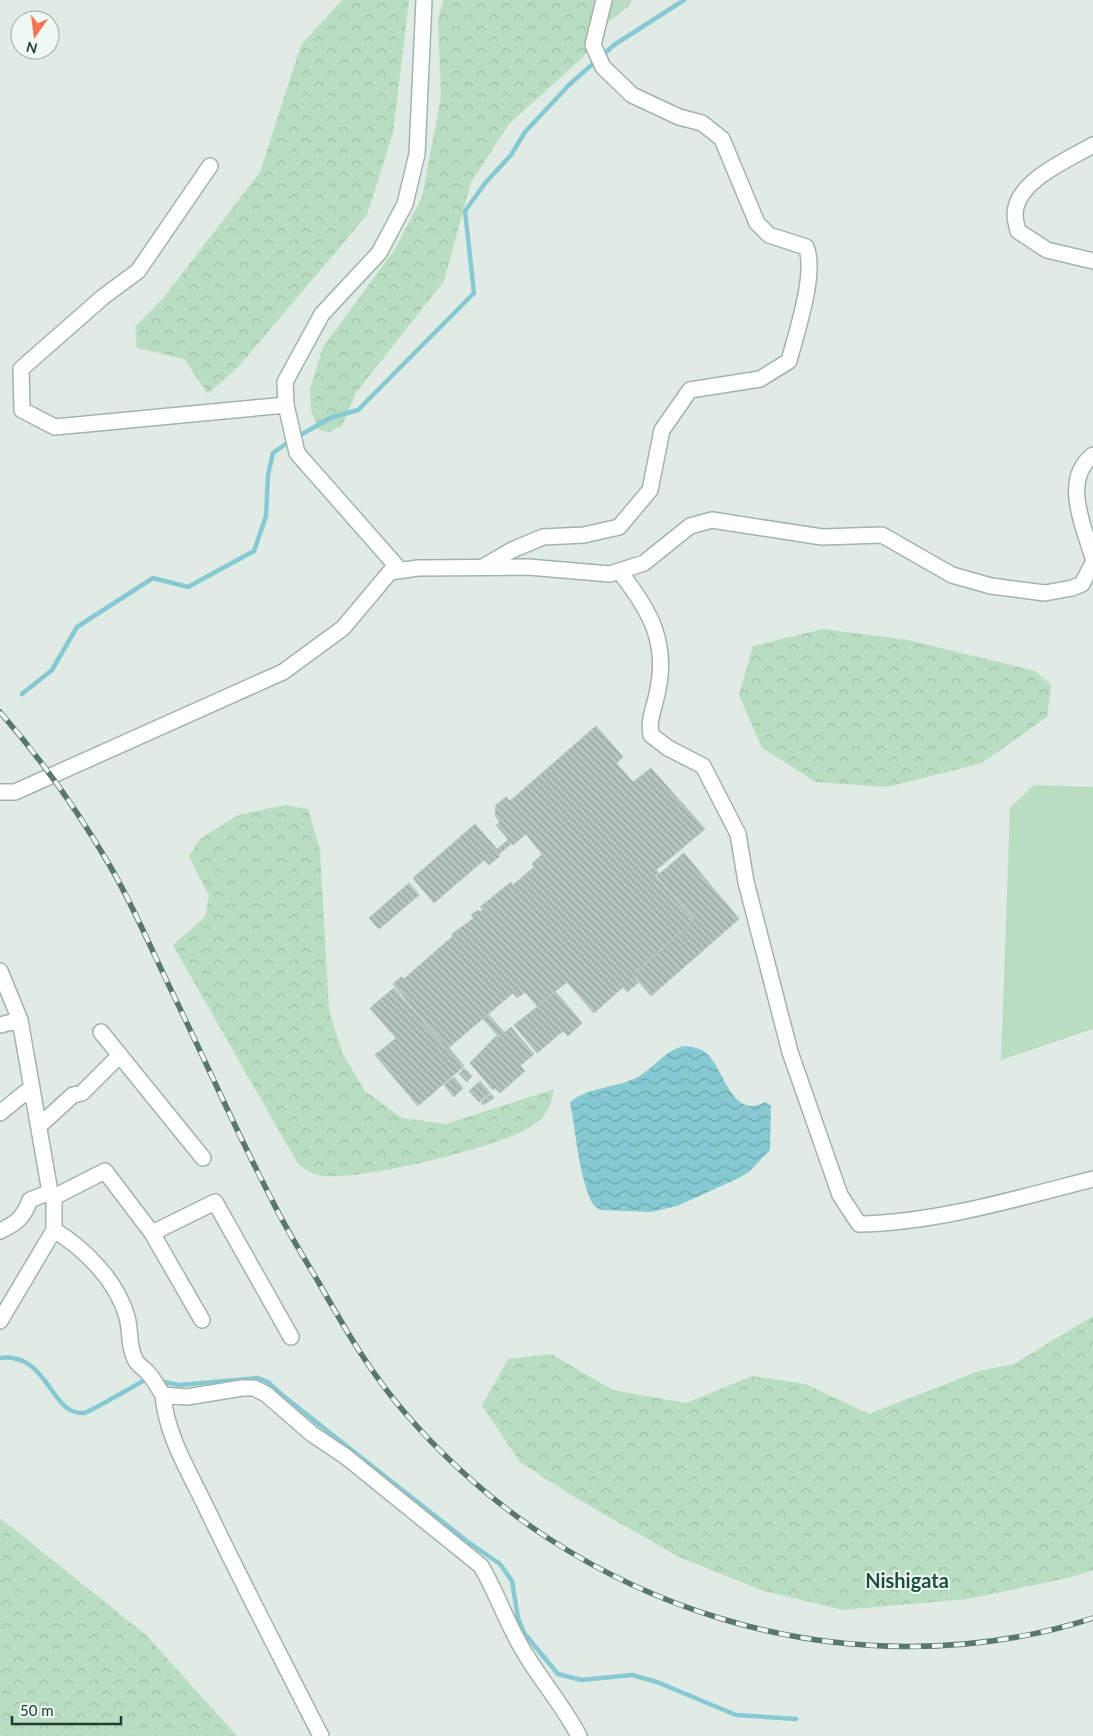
<svg xmlns="http://www.w3.org/2000/svg" width="1093" height="1736" viewBox="0 0 1093 1736" font-family="Lato,sans-serif">
<defs>
<pattern id="forest-crowns" width="20" height="18" patternUnits="userSpaceOnUse" patternTransform="scale(1.25)"><rect width="20" height="18" fill="#b8ddc0"/><path d="M2 6a3 3 0 1 1 6 0M12 15a3 3 0 1 1 6 0" fill="none" stroke="#9ebfa5"/></pattern>
<pattern id="water-waves" width="16" height="10" patternUnits="userSpaceOnUse" patternTransform="scale(1.25)"><rect width="16" height="10" fill="#86c9d2"/><path d="M0 5q4-4 8 0t8 0" fill="none" stroke="#6da4ab"/></pattern>
<pattern id="building-back-hatch" width="6" height="6" patternUnits="userSpaceOnUse" patternTransform="scale(1.25)"><rect width="6" height="6" fill="#b5c6be"/><path d="M-1 5l2 2M0 0l6 6M5-1l2 2" fill="none" stroke="#93a29b"/></pattern>
</defs>
<rect width="100%" height="100%" fill="#e0ebe5"/>
<path fill="#b8ddc0" d="M 1034,785 L 1093,787 L 1093,1029 L 1001,1060 L 1010,808 Z"/>
<path fill="url(#forest-crowns)" d="M 342,0 L 409,0 L 393,133 L 367,215 L 240,365 L 208,394 L 184,359 L 137,348 L 135,327 L 165,296 L 260,172 L 301,45 Z
M 443,0 L 632,0 L 628,7 L 609,21 L 583,57 L 509,124 L 471,182 L 444,281 L 355,394 L 342,426 L 329,432 L 319,430 L 311,410 L 310,389 L 323,347 L 395,249 L 422,197 L 441,96 L 438,21 Z
M 823,629 L 908,640 L 1035,671 L 1051,685 L 1047,717 L 982,763 L 887,787 L 816,782 L 762,748 L 739,695 L 753,646 Z
M 285,805 L 308,809 L 320,850 L 329,1010 L 342,1052 L 365,1091 L 402,1118 L 446,1124 L 554,1089 C 551,1106 547,1116 532,1126 C 504,1146 345,1186 314,1174 C 309,1172 303,1167 298,1164 L 173,945 L 205,917 L 209,896 L 189,856 L 200,839 L 238,815 Z
M 1093,1316 L 1093,1570 L 1068,1578 L 967,1599 L 842,1610 L 761,1590 L 679,1557 L 576,1498 L 520,1462 L 482,1406 L 508,1359 L 551,1354 L 613,1390 L 686,1403 L 752,1376 L 806,1384 L 869,1414 L 979,1371 L 1014,1364 Z
M 0,1518 L 146,1635 L 237,1736 L 0,1736 Z"/>
<path fill="url(#water-waves)" d="M 684,1046 C 692,1047 699,1047 706,1053 C 724,1067 731,1121 765,1102 L 771,1106 L 770,1150 L 750,1171 L 739,1178 L 677,1206 L 651,1212 L 600,1210 C 595,1207 592,1204 590,1199 C 578,1169 576,1133 570,1102 C 589,1087 615,1088 636,1078 C 654,1069 663,1051 684,1046 Z"/>
<g fill="none" stroke-linecap="round" stroke-linejoin="round">
<path stroke="#86c9d2" stroke-width="4.5" d="M 297,437 L 330,418 L 358,410 L 474,293 L 465,211 L 486,182 L 511,155 L 525,132 L 569,85 L 614,45 L 684,0
M 22,694 L 52,670 L 77,627 L 153,578 L 188,587 L 254,551 L 266,516 L 268,475 L 273,453 L 290,441
M 0,1358 C 49,1352 50,1416 84,1413 C 88,1413 137,1384 145,1380 L 149,1380
M 159,1381 L 179,1385 L 258,1378 L 268,1382 L 282,1395 L 468,1542 L 500,1564 L 512,1581 L 518,1618 L 524,1633 L 558,1674 L 581,1680 L 632,1675 L 657,1682 L 736,1715 L 796,1719"/>
</g>
<path fill="url(#building-back-hatch)" stroke="#b2c5bc" d="M 596,726 L 623,757 L 616,763 L 633,782 L 651,768 L 705,829 L 656,870 L 659,873 L 655,876 L 694,920 L 632,975 L 638,983 L 627,992 L 623,987 L 594,1013 L 567,982 L 537,1006 L 525,992 L 517,998 L 513,993 L 447,1049 L 393,984 L 401,977 L 404,979 L 453,936 L 452,934 L 474,918 L 471,915 L 478,910 L 480,912 L 483,910 L 480,907 L 511,882 L 513,885 L 534,867 L 532,864 L 542,854 L 526,834 L 513,845 L 496,825 L 500,822 L 495,816 L 496,805 L 506,797 L 510,801 Z
M 475,824 L 497,849 L 495,850 L 500,856 L 489,865 L 484,860 L 434,903 L 413,878 Z
M 508,840 L 511,844 L 499,854 L 496,850 Z
M 684,853 L 739,919 L 651,996 L 633,975 L 695,920 L 657,876 Z
M 409,883 L 419,895 L 379,929 L 369,918 Z
M 394,988 L 447,1050 L 449,1048 L 464,1066 L 418,1106 L 375,1055 L 396,1038 L 370,1008 Z
M 556,992 L 582,1023 L 568,1036 L 563,1031 L 537,1053 L 514,1025 Z
M 489,1015 L 504,1032 L 499,1037 L 483,1019 Z
M 511,1027 L 534,1054 L 520,1066 L 525,1071 L 500,1093 L 495,1088 L 493,1090 L 470,1063 L 496,1036 L 498,1038 Z
M 464,1068 L 472,1076 L 467,1082 L 459,1074 Z
M 454,1077 L 463,1088 L 454,1097 L 444,1085 Z
M 480,1081 L 490,1093 L 479,1102 L 469,1091 Z
M 491,1094 L 494,1098 L 483,1105 L 481,1102 Z"/>
<g fill="none" stroke-linecap="round" stroke-linejoin="round">
<g stroke="#a3b3ac" stroke-width="18">
<path id="street" d="M 1093,145 C 1068,160 1015,181 1015,215 C 1015,220 1017,226 1018,231 L 1047,250 L 1093,261
M 210,166 L 138,271 L 103,297 L 21,369 L 22,410 L 55,427 L 286,405
M 1093,455 C 1061,480 1084,527 1093,558
M 483,567 L 512,550 L 543,537 L 584,535 L 619,527 L 650,490 L 662,430 L 690,390 L 760,379 L 789,361 C 796,334 817,272 806,247 L 769,235 L 757,223 L 722,139 L 702,123 L 679,117 L 632,95 L 603,67 L 593,45 L 604,0
M 619,571 C 650,610 669,643 657,694 C 654,709 648,720 651,735 L 668,748 L 703,766 L 738,834 L 746,882 L 790,1052 L 840,1195 L 859,1224 C 935,1223 1019,1198 1093,1179
M 0,792 L 15,792 L 283,672 L 343,628 L 390,572 L 418,568 L 528,567 L 610,574 L 644,563 L 690,526 L 712,520 L 822,537 L 882,535 L 952,575 L 991,586 L 1045,593 L 1072,588 L 1082,584 L 1093,563
M 0,971 L 20,1020 L 50,1192 L 54,1197 L 54,1230 L 0,1321
M 0,1025 L 20,1020
M 101,1032 L 203,1158
M 0,1113 L 32,1087
M 39,1126 L 73,1095 L 82,1093 L 119,1056
M 54,1197 L 105,1171 L 152,1233 L 202,1320
M 54,1230 C 85,1249 117,1281 127,1317 C 131,1331 128,1346 135,1359 C 137,1365 144,1368 148,1373 C 154,1379 158,1388 163,1395 L 187,1397 L 242,1388 L 254,1388 L 266,1394 L 312,1434 L 345,1456 L 481,1566 C 498,1595 508,1627 526,1655 C 543,1683 564,1707 579,1736
M 0,1231 C 17,1223 23,1218 30,1200 L 50,1192
M 152,1233 L 215,1202 L 291,1337
M 163,1395 C 166,1434 188,1470 205,1505 C 242,1583 282,1659 321,1736"/>
</g>
<g stroke="#9eb7ad" stroke-width="18">
<path id="secondary" d="M 400,570 L 297,453 L 286,405 L 285,382 L 322,314 L 379,253 L 405,204 L 417,154 L 424,0"/>
</g>
<use href="#street" stroke="#fff" stroke-width="15"/>
<use href="#secondary" stroke="#fff" stroke-width="15"/>
<g stroke="#5a776e" stroke-width="5.5">
<path id="rail" d="M 0,712 C 42,760 78,811 110,866 C 134,907 152,951 173,994 C 206,1062 237,1133 272,1200 C 286,1229 303,1256 319,1283 C 345,1329 371,1374 406,1414 C 490,1511 598,1581 719,1618 C 839,1655 973,1657 1093,1618"/>
</g>
<use href="#rail" stroke="#f0f8f4" stroke-width="4" stroke-dasharray="11" stroke-linecap="butt"/>
</g>
<g text-anchor="middle" stroke-width="4" stroke-linejoin="round" paint-order="stroke">
<g font-size="20" font-weight="bold" fill="#1c4e3f" stroke="#f0f8f4">
<text x="907" y="1588">Nishigata</text>
</g>
</g>
<g transform="translate(35 35) rotate(194)"><circle r="24" fill="#f0f8f4" stroke="#9dada7"/>
<path d="M0-4L9 19L0 12L-9 19Z" fill="#f47555"/>
<text y="-8" font-size="14" font-weight="bold" text-anchor="middle" fill="#203c33">N</text>
</g>
<path d="M12 1716v8h109v-8" fill="none" stroke="#203c33" stroke-width="2.5"/>
<text x="20" y="1716" font-size="15" fill="#203c33" stroke="#f0f8f4" stroke-width="4" paint-order="stroke">50 m</text>
</svg>
